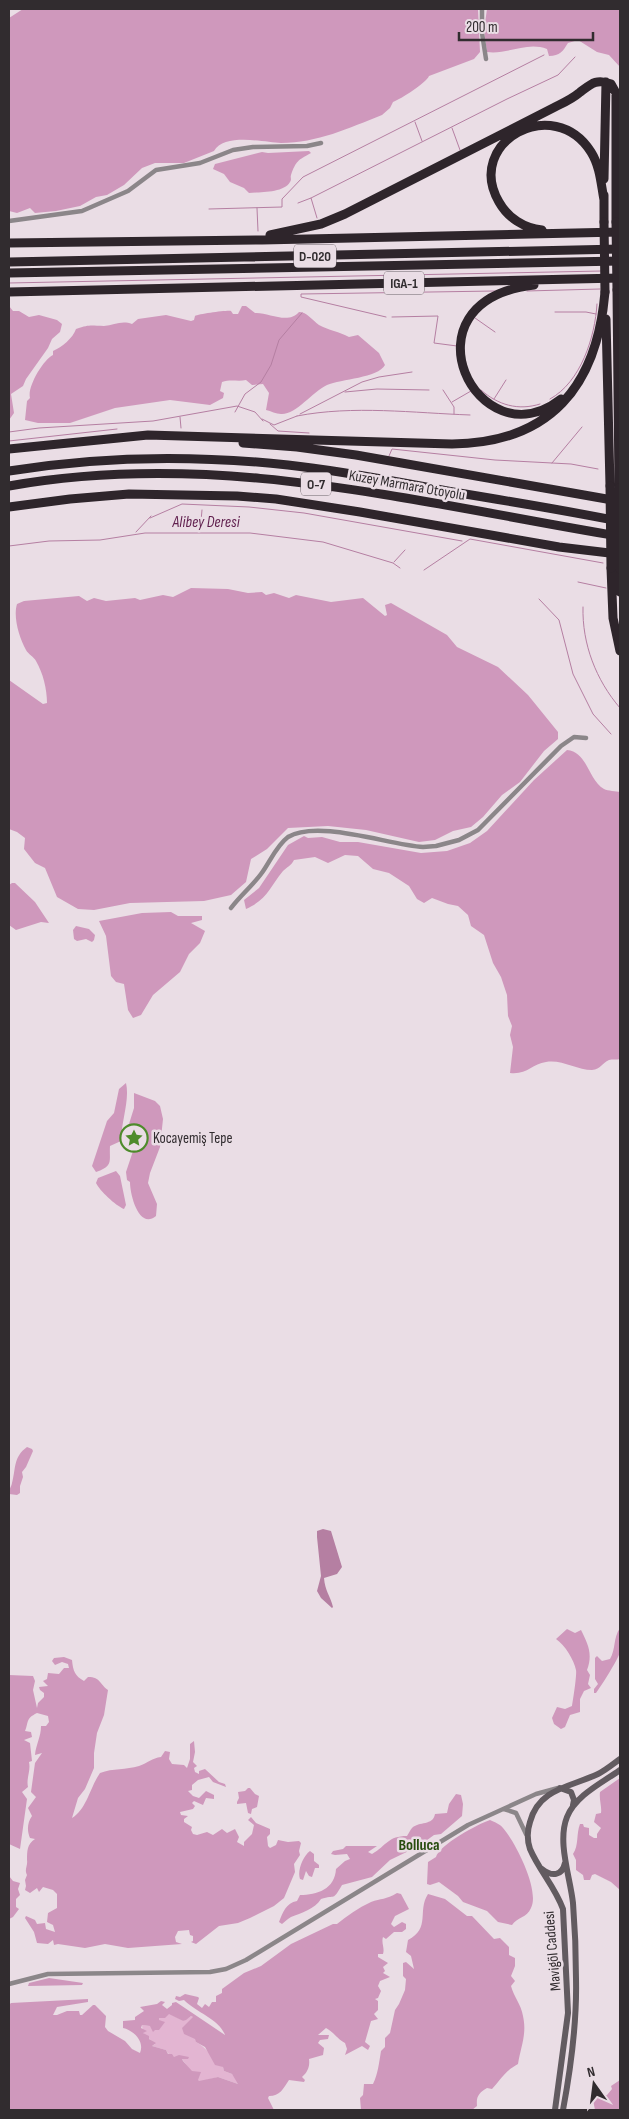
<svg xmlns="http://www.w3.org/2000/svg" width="629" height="2119" viewBox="0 0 629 2119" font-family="'Sofia Sans Condensed',sans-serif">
<rect width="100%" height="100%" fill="#eadde5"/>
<path fill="#e3b5d2" d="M 169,2013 L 183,2021 L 191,2016 L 194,2017 L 196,2042 C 208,2048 213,2060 223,2067 L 224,2071 L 232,2074 L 239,2083 L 238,2084 L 218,2077 L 199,2082 L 182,2059 C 175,2057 169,2057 166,2050 L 152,2046 L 155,2044 L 143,2033 L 142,2025 L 150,2026 L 159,2020 L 159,2017 Z"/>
<path fill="#cf98bc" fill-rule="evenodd" d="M 23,9 L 478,9 L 480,52 L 474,59 L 429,76 C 426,83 401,99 393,102 L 390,108 L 382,115 C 349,128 317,143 281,143 C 264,142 224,133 214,151 L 184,163 L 155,163 L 142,168 L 124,185 L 107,195 L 96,197 L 80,206 L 56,211 L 35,213 L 30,208 L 17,213 L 9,211 L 9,18 Z
M 487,9 L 620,9 L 620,67 L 609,55 L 597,52 L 578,40 L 568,43 C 563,51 560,56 549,56 L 547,49 C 527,41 507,55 487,52 L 484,30 Z
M 309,151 L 311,153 C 298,160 296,161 291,175 C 290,178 292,179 290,182 C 284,193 260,192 249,193 L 244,188 L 230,182 L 224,174 L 213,169 L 215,164 L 262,152 L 268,153 Z
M 9,306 L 13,311 L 19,311 L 29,317 L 39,315 L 57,320 L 62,324 L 60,332 L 52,339 L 48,348 L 26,379 L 23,386 L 11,394 L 14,413 L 9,420 Z
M 242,306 L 246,306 L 255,313 C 268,312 288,325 299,312 C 307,312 312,320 319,325 C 328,330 340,332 349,337 L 358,335 L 379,353 L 385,365 C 378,378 341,379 327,385 C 312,392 296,415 281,414 C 276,414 271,411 266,410 L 269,393 L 263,384 L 252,385 L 246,380 C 238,382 231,379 222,382 L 220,391 L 224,393 L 223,398 L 210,405 L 170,400 L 115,408 L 70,423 L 38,423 L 25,420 L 27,401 L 30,398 C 27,387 43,360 53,355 L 53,351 C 62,347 73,338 76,329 C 91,324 91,326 104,326 C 114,325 122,320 132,324 L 138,319 L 166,315 L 191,321 L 194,320 L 195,316 C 199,314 227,310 231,311 L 233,314 L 238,314 Z
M 191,588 L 228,589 L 248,593 L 262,592 L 266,595 L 274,593 L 289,598 L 296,595 L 331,602 L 363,598 L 385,616 L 387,615 L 385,605 L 391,603 L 447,635 L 457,647 L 498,667 L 528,695 L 558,732 L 558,739 L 544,751 L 520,782 L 502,795 L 483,817 L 471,827 L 453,831 L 435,840 L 419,842 L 366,830 L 328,826 L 288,828 L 267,849 L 251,859 L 246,882 L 231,895 L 204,901 L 130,903 L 94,910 L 78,909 L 57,897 L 45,868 L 35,863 L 24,849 L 25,838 L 17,832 L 9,829 L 9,680 L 43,704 L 47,703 C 47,689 43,673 36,661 C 34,657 28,654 26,650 C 19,637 13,617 17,604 L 24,601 L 79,596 L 87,601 L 94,598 L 106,601 L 135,598 L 140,600 L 163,595 L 173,597 Z
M 567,750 C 588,752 588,780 604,789 C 608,791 616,791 620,792 L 620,1059 C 617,1060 612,1059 609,1060 C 602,1063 601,1069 592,1070 C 577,1070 561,1059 546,1062 C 532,1064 527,1075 510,1073 L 513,1047 L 510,1035 L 512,1026 L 508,1016 L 507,995 L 501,977 L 493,963 L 484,935 L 471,926 L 468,915 L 458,906 L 448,904 L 432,898 L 424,903 L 417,899 L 409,886 L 389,873 L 373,869 L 358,856 L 345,855 L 328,863 L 315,857 L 294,860 C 291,866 287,867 283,871 C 269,888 268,899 246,909 L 244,900 L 259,888 L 288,845 L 304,836 L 308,838 L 322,837 L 340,842 L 358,842 L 421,853 L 447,851 L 470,843 L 487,831 L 534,780 Z
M 12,883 L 15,883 L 35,902 L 49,923 L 41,922 L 16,930 L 9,925 L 9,885 Z
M 171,912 L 178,916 L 202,916 L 202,920 L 191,923 L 205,931 L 200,943 L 189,954 L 180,972 L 153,995 L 141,1015 L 133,1018 L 128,1010 L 124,984 L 116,982 L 111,976 L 106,936 L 99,921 L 142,913 Z
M 76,926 L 89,929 L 95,935 L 94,940 L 92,942 L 86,939 L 77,941 L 74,939 L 73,930 Z
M 126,1083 C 130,1100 121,1122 121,1141 L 110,1146 C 109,1161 114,1166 96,1172 L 92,1166 L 107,1121 L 114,1113 L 119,1089 Z
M 134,1093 L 155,1101 L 160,1106 L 163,1119 L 160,1147 L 150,1173 L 148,1183 L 157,1204 L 156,1216 C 139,1230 130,1195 130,1182 L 127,1180 L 126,1172 L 133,1151 L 132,1143 L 128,1137 L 129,1124 L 134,1108 Z
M 116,1171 L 120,1176 L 126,1205 L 124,1209 C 115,1205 100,1191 96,1183 L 98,1178 Z
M 27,1447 L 32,1449 L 33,1451 L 26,1467 L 22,1472 L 23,1477 L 20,1486 L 20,1493 L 17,1495 L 9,1494 C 9,1488 11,1488 12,1483 C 16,1469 13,1457 27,1447 Z
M 620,1628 C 620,1635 622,1645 620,1652 C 619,1658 600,1688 596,1693 L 594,1693 L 594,1689 L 598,1684 L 595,1679 L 595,1658 L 597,1656 L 602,1661 L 610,1659 C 616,1649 613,1638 620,1628 Z
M 567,1629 L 575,1633 L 581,1630 C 588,1644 593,1654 587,1670 L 590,1675 L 588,1684 L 591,1688 L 584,1691 L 580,1699 L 580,1712 L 570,1715 L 565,1727 L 561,1729 L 554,1724 L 552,1718 L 557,1707 L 565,1709 L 572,1706 C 573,1700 577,1675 576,1670 C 574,1660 565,1645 556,1639 Z
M 64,1657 L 72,1660 C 73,1671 75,1676 84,1681 L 88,1677 C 101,1677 100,1685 108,1690 L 104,1715 L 97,1733 L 94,1753 L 94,1768 L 85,1789 L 78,1798 L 72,1818 C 87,1809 90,1787 100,1773 C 113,1768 126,1770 139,1766 C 148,1763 152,1758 161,1757 L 165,1751 L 170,1752 L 169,1759 L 172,1764 L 184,1765 L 187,1768 L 190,1759 L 190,1744 L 194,1741 L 195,1752 L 193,1762 L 197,1766 L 194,1768 L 195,1772 L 199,1774 L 199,1771 L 205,1769 L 219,1782 L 225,1784 L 226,1787 L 213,1782 L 209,1777 L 198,1780 L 192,1785 L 192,1790 L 188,1791 L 193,1796 L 199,1798 L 206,1791 L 214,1795 L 214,1799 L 206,1798 L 203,1805 L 194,1801 L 192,1803 L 195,1806 L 193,1809 L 180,1812 L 181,1815 L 188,1816 L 184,1819 L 184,1822 L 192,1827 L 191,1830 L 193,1834 L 197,1835 L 207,1832 L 213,1835 L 222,1829 L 227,1833 L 235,1829 L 239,1837 L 237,1842 L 244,1846 L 244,1842 L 252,1834 L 254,1825 L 248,1820 L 251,1817 L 256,1823 L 270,1829 L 270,1834 L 267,1837 L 268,1846 L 270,1848 L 276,1845 L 278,1840 L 288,1842 L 299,1841 L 301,1843 L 299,1851 L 300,1855 L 294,1864 L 295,1872 L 284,1898 L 274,1906 L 250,1918 L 238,1923 L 219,1926 L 196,1944 L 191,1942 L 193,1941 L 193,1936 L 190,1935 L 189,1930 L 178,1931 L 175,1937 L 176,1942 L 182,1944 L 128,1948 L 105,1944 L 85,1948 L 58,1944 L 54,1945 L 53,1940 L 48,1944 L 37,1943 L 34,1932 L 25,1918 L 26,1916 L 35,1920 L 37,1924 L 45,1923 L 46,1929 L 55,1932 L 53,1925 L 47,1922 L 48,1913 L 57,1908 L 57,1894 L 53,1890 L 43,1887 L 39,1892 L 37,1888 L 30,1893 L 25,1890 L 26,1886 L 25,1880 L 27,1875 C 24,1869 28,1866 27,1860 C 27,1851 27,1844 35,1839 L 30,1838 C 27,1831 27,1823 32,1816 L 28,1808 L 36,1797 L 31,1792 L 35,1763 L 42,1753 L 35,1755 C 36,1744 41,1737 41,1726 L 46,1726 L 49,1722 L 48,1716 L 37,1713 C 25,1719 29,1722 25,1731 L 31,1732 L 32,1737 L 24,1740 L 30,1743 L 32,1761 L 29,1762 C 31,1771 26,1778 28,1787 L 22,1792 L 27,1799 L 20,1849 L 9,1844 L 9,1675 L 33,1676 L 35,1681 L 33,1690 L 37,1708 L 38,1703 L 44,1697 L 44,1693 L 40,1690 L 39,1687 L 48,1686 L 43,1681 L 47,1679 L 48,1673 L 59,1674 L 64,1668 L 69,1668 L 68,1664 L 62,1662 L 55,1665 L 52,1661 L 54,1658 Z
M 620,1778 L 620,1890 L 611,1882 L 595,1874 L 592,1875 L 590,1880 L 584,1880 L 583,1875 L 576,1870 L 576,1860 L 573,1854 C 579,1845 576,1834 580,1824 L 583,1824 L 584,1827 L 589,1828 L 589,1835 L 594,1838 L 597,1838 L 597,1834 L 601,1828 L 594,1822 L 596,1814 L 601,1813 C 602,1807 599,1800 600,1792 Z
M 248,1788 L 250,1788 L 255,1794 L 259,1796 L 257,1807 L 252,1809 L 251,1814 L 248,1813 L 246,1803 L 237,1804 L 237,1802 L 239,1798 L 238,1792 L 245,1791 Z
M 456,1794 L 461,1795 L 463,1804 L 462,1816 L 441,1834 L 434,1835 L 419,1846 L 390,1860 L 372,1877 L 342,1885 C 332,1902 336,1894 321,1899 C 315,1909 301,1913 291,1917 C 287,1919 285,1922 282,1924 L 279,1922 C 283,1912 286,1903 297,1901 L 300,1895 C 317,1895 335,1889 336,1869 L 345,1861 L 350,1859 L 347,1854 L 335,1855 L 331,1854 L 333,1851 L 343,1849 L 346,1846 L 377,1846 L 368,1852 L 372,1854 C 387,1845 388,1836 407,1836 C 409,1833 410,1830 412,1828 C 419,1821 433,1826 435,1814 L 447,1813 L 449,1804 Z
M 490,1820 C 494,1822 500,1824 503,1828 C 516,1843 540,1891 531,1908 C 527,1918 517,1917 512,1925 L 498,1922 L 487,1911 L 463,1902 L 458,1896 L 439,1882 L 430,1885 L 427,1884 L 428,1862 L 436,1857 C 439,1845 478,1824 490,1820 Z
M 310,1851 L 314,1854 L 314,1861 L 319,1865 L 319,1868 L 315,1868 L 312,1877 L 309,1876 L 306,1871 L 303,1880 L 300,1879 C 297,1871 303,1856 310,1851 Z
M 9,1876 L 13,1881 L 20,1883 L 18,1889 L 20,1895 L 16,1899 L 16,1907 L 19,1909 L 13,1917 L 9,1919 Z
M 397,1893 L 401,1894 L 409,1909 L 395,1916 L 391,1924 L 394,1927 L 402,1922 L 406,1924 L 406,1929 L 402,1932 L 394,1932 L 386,1939 L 383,1937 C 381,1943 385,1948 383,1954 L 378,1954 L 378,1957 L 388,1963 L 383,1967 L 385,1971 L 383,1973 L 390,1977 L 380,1981 L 378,1986 L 381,1991 L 378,1998 L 375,1999 L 378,2001 L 378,2010 L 374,2014 L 378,2019 L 371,2021 L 365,2042 L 370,2046 L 368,2050 L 362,2046 L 345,2055 L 347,2049 L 345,2043 C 337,2039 335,2033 326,2028 L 318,2035 L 329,2035 L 328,2039 L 320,2040 L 318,2043 L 324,2048 L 323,2055 L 309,2059 C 310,2066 308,2072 302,2077 L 305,2080 L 304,2082 L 289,2080 C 283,2089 280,2096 269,2096 L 268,2098 L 274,2110 L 9,2110 L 9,2005 L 11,2003 L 88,1999 L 88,2002 L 57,2007 L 53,2015 L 57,2015 L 67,2011 L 79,2011 L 80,2015 L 82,2015 L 93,2005 L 95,2005 L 106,2016 L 105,2027 L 108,2031 L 125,2041 L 132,2049 L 140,2053 C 145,2041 133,2030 123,2028 L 123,2021 L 135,2020 L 135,2017 L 144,2011 L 140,2007 L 157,2004 L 161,2001 L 165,2002 L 162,2005 L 167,2009 L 172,2005 L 172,2003 L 176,2002 L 225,2035 C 220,2020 196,2012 184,2000 L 179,2001 L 175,1999 L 176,1996 L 180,1997 L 185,1994 L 198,1997 L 199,1998 L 197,2004 L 202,2008 L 205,2004 L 209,2007 L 212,2002 L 216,2002 L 216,1996 L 222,1993 L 222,1989 L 244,1973 L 261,1966 L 291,1944 L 333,1924 L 337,1924 C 347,1916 358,1908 371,1902 C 381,1898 386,1900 397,1893 ZM 169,2014 L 183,2021 L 186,2020 L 191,2016 L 193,2017 L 182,2028 L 184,2034 L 195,2039 L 196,2042 L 205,2047 L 215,2065 L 223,2067 L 224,2071 L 232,2074 L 238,2084 L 218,2077 L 199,2081 L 198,2080 L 201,2072 L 192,2071 L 183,2061 L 182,2059 L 188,2059 L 189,2057 L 179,2055 L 174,2057 L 172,2054 L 168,2054 L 166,2050 L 152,2046 L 156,2043 L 149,2039 L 149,2036 L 143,2033 L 147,2031 L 141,2028 L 142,2025 L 150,2026 L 153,2032 L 155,2030 L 159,2030 L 165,2022 L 159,2020 L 159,2018 L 165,2018 Z
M 428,1894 L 445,1899 L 467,1916 L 472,1916 L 494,1939 L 500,1938 L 509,1947 L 509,1955 L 515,1958 L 515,1966 L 511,1976 L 515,1981 L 511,1986 C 514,1997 521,2004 523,2016 C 527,2034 521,2046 518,2064 C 505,2071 502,2078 492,2089 L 487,2088 C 479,2093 476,2096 477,2106 L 472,2110 L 361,2110 L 360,2098 L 363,2095 L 364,2084 L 373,2084 C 378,2074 379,2063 381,2051 L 385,2047 L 385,2038 L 390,2033 L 395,2010 L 399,2004 L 405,1990 L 406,1979 L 403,1976 L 403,1963 L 406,1962 L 414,1969 L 411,1956 L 406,1952 L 408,1940 C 431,1928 417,1911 428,1894 Z
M 49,1978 L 83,1983 L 82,1985 L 28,1986 L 29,1983 Z
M 620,2080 L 620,2110 L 595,2110 L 593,2100 L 601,2095 L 607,2095 L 612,2089 L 611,2086 Z"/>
<path fill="#b57fa2" d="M 323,1529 L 331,1531 L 342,1567 L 337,1574 L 324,1578 C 325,1591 330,1595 333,1607 L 332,1608 L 321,1598 L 317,1591 L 321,1576 L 317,1537 L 317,1531 Z"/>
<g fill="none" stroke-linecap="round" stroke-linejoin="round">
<path stroke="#b57fa2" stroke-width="1" d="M 415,122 L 422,141
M 452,128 L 460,150
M 311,198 L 507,99 L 558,75 L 575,57
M 298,203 L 311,198 L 317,218
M 257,208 L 258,231
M 209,209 L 282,207 L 282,199 L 303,177 L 544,55
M 9,283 L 602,271
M 527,291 L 600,289
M 555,312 L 586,312 L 596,314
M 468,314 L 472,308 L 489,295
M 386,317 L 301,297 L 301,294 L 495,291
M 392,317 L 438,316 L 434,343 L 457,346
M 475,318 L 495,332
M 443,390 L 454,407 L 454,414
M 481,390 C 498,405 518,411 540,404
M 345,392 L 377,389 L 429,390
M 494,399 L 506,380
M 550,399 C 581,382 595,337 597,304
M 452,402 L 471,391
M 235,412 L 245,394 L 261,382 L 271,365 L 279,340 L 302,313
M 300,414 L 362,382 L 379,377 L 412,372
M 297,416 C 353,405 414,413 470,415
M 180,417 L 181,428
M 262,419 L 274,425 L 297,416
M 270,424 L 278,431 L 309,433
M 9,432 L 39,428 L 153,421 L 237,406 L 255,412 L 263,421
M 9,441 L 117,429
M 389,456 L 392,449 L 495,460 L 571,464 L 598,469
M 552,463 L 582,427
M 150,518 L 182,504 L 249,507 L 304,513 L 462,541
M 136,532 L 151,516
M 200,532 L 202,510
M 9,546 L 49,541 L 100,540 L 145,533 L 250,533 L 323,542 L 393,563 L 400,568
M 394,562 L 405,550
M 424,570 L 470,539 L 603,563
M 578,582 L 606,588
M 539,599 L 559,620 L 573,674 L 593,714 L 611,734
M 583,607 C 582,644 596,680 620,708"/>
<path stroke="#8b8689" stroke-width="4.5" d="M 482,9 L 482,33 L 486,59
M 9,221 L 82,211 L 128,191 L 156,170 L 200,163 L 233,150 L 253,147 L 307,146 L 321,143
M 231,908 C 240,896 252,886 261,874 C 270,862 276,846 288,837 C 318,819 389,845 423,847 L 436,846 L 459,840 L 478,830 L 561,746 L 574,737 L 586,738
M 504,1809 L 516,1813 L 526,1834
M 9,1984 L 48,1974 L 210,1972 L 226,1969 L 246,1960 L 468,1825 L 536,1794 L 558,1788"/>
<path stroke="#625b60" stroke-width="6" d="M 560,1788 L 571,1792 L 574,1800 L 573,1805
M 542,1869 C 552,1877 562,1876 565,1863
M 555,2110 L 568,2013 L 563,1909 C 555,1887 539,1870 530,1849 C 527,1840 527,1831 530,1822 C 539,1788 571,1787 598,1774 C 606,1770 613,1764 620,1759
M 563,2110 C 571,2067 577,2023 576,1979 C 576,1954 575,1928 573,1903 C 570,1876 557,1842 567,1817 C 576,1795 602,1783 620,1770"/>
<path stroke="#2e252b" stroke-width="9" d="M 604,179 L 606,82
M 604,195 L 604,222
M 542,230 C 524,228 508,218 499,202 C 464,142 554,93 591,152 C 600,166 601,184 604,200
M 270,235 L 321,224 L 345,214 L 555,107 C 563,103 572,99 579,93 C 591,84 596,78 611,84 L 616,93 L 616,222
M 9,243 L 262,240 L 620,232
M 9,262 L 620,249
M 9,273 L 620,261
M 534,285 C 397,301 478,464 561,399
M 617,290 L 619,488
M 9,292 L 620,278
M 606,319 L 610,486
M 243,443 L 297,447 L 356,455 L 618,501
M 9,449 L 148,435 L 452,444 C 551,443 597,386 605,292
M 9,471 C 101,456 195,455 288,465 C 344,471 398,482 453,492 C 508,501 563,510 618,521
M 9,486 C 216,449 414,502 618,536
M 9,507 L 70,499 L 129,494 L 237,496 L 276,499 L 360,512 L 559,547 L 618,554
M 611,568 L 613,618 L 620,651
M 620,569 L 620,592"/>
<path stroke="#2e252b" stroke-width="9" d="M 604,222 L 605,292
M 616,222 L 617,290
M 610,486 L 611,568
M 619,488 L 620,569"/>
</g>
<defs>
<g id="sight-ring" transform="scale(1.4375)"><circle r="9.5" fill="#eadde5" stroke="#4e8b2b" stroke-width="1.5"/><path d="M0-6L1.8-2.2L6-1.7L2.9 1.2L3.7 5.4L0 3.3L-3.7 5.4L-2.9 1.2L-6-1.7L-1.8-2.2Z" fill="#4e8b2b"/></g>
</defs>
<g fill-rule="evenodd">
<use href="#sight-ring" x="134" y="1138"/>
</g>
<g text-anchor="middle" stroke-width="5" stroke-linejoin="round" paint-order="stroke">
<g fill="#eadde5" stroke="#686166" stroke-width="1">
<rect x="294" y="244.5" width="42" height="23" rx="4"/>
<rect x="384" y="271.5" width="40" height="23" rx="4"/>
<rect x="301" y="472.5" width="30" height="23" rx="4"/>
</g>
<g font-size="14" font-weight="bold" fill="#312c2f">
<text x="315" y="261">D-020</text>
<text x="404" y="288">IGA-1</text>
<text x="316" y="489">O-7</text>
</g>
<g font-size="15" fill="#312c2f" stroke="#eadde5">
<text transform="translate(407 485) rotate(10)" y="5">Kuzey Marmara Otoyolu</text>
<text transform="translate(552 1951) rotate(-95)" y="5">Mavigöl Caddesi</text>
</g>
<g font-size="15" fill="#312c2f" stroke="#eadde5" text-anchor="start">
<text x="153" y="1143">Kocayemiş Tepe</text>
</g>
<g font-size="16" font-style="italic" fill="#5f1e4d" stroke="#eadde5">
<text x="206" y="527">Alibey Deresi</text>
</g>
<g font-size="16" font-weight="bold" fill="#274d0f" stroke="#eadde5">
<text x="419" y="1850">Bolluca</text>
</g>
</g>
<rect width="629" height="2119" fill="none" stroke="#312c2f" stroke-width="20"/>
<g transform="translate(594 2084) rotate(346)" stroke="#eadde5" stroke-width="4" paint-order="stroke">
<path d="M0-4L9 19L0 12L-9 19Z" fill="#312c2f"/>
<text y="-8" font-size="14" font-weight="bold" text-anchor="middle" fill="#312c2f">N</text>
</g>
<path d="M459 32v8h134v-8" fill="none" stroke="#312c2f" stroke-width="2.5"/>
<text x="466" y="32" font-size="15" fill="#312c2f" stroke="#eadde5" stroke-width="4" paint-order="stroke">200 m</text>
</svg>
